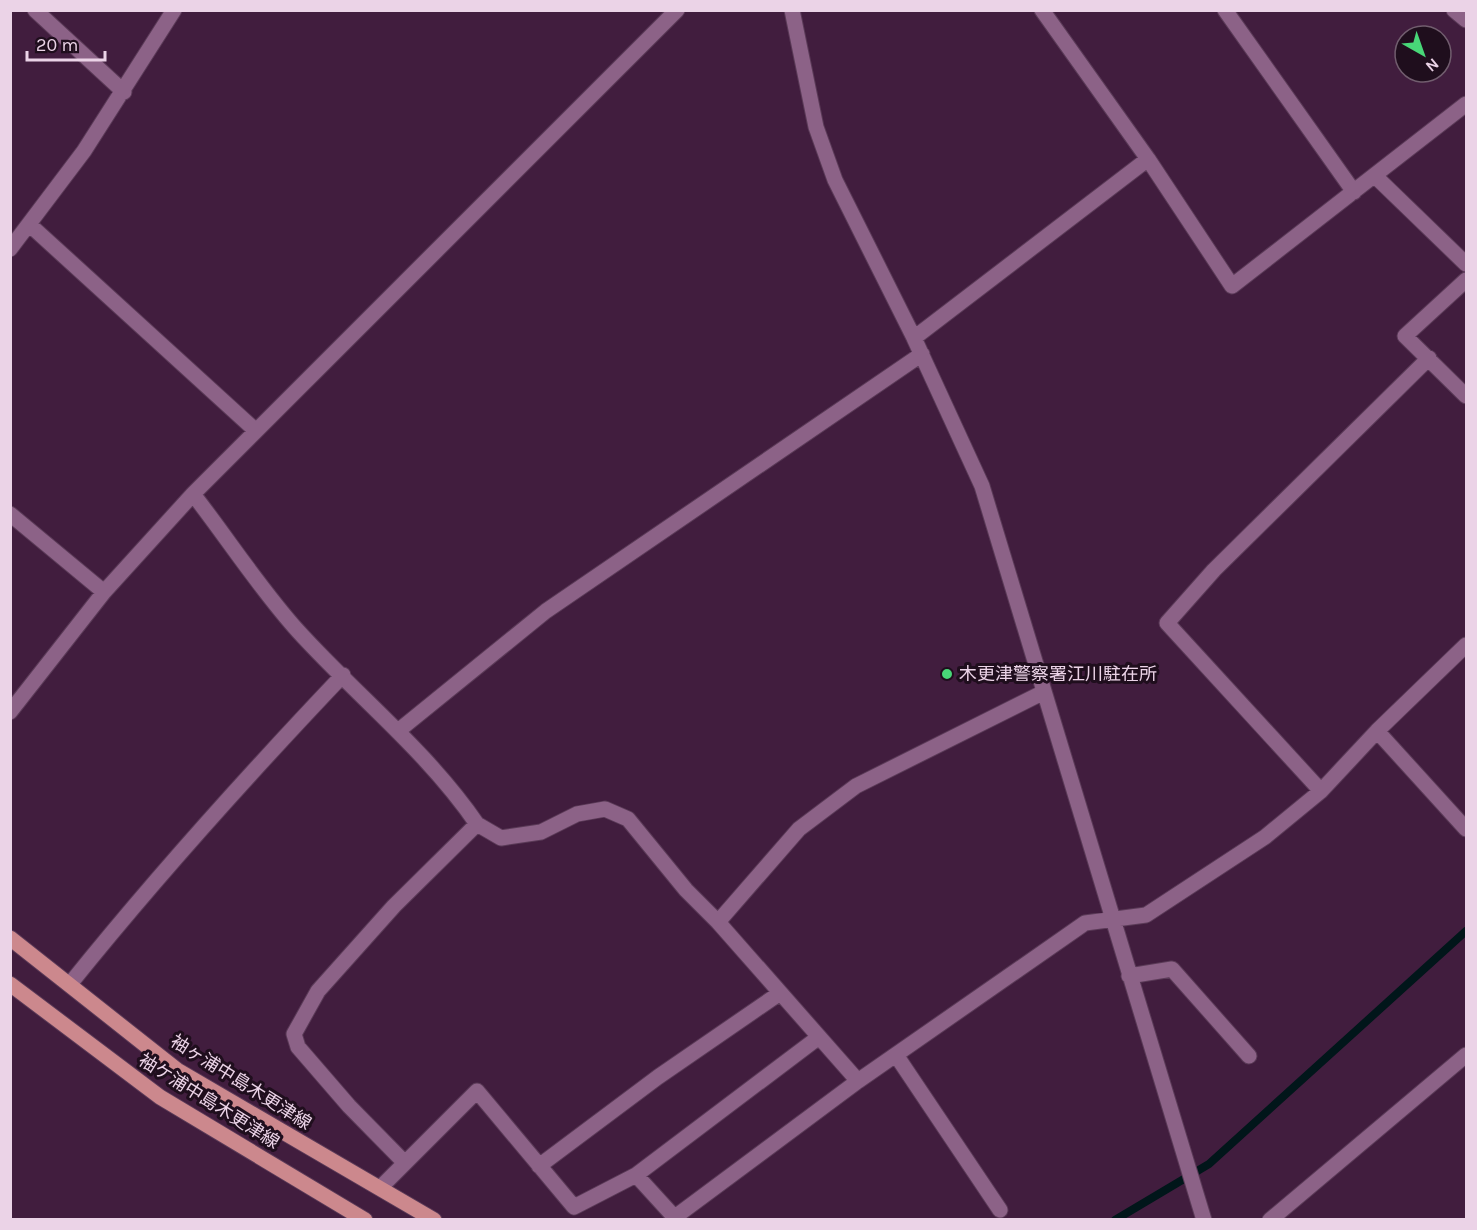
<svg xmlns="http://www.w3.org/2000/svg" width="1477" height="1230" viewBox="0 0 1477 1230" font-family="Karla,'Noto Sans JP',sans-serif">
<rect width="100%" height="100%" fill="#411d3e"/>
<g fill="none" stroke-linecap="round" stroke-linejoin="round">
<path stroke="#01161a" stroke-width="8" d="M 1115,1220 L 1209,1164 L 1466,931"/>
<g stroke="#5a3a57" stroke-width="17">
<path id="minor" d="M 35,10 L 124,92
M 792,10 L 816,127 L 835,180 L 914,338 L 982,486 L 1204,1220
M 1042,10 L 1148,159 L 1232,286 L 1466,104
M 1225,10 L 1354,192
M 1454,10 L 1466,20
M 1375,176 L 1466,264
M 30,225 L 255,430
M 10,249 L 84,151 L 174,10
M 1466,280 L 1405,336 L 1466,396
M 914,338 L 1148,159
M 193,494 C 228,539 260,589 298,631 C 357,696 427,751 477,824 L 394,906 L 318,991 L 294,1034 L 298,1047 L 349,1106 L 404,1162
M 10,514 L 104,592
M 10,712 L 104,592 L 193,494 L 677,10
M 398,731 L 546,611 L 922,354
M 1377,731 L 1466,829
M 1321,791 L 1167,623 L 1214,570 L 1429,358
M 477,824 L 501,838 L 541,832 L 577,814 L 605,809 L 628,819 L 686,890 L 718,922 L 858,1081
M 718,922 L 799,829 L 856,786 L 1044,692
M 1129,976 L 1172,969 L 1249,1056
M 70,984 C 156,877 248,775 343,675
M 896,1055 L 1000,1210
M 539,1166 L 658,1077 L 780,993
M 636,1175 L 819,1037
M 381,1187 L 477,1091 L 574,1207 L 636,1175 L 677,1220
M 675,1217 L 858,1081 L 1085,923 L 1146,915 L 1265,837 L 1321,791 L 1377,731 L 1466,645
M 1270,1220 L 1466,1055"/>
</g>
<g stroke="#5a3a57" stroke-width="17">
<path id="major" d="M 10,938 L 177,1070 L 434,1220
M 10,984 L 160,1097 L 365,1220"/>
</g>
<use href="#minor" stroke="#8c6287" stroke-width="15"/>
<use href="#major" stroke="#cc888d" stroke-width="15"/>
</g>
<circle fill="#48d778" stroke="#1f0e1d" stroke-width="2" cx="947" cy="674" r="6"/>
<g text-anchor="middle" stroke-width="6" stroke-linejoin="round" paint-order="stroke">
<g font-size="18" fill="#ebd3e7" stroke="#1f0e1d" text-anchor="start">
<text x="959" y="680">木更津警察署江川駐在所</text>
</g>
<g font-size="18" fill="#ebd3e7" stroke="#1f0e1d">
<text transform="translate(241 1082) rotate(32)" y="6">袖ヶ浦中島木更津線</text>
<text transform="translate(209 1101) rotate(32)" y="6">袖ケ浦中島木更津線</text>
</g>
</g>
<rect width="1477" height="1230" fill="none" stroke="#ebd3e7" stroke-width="24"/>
<g transform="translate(1423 54) rotate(140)"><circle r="28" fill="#1f0e1d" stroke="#715d6e" stroke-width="1.5"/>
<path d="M0-4.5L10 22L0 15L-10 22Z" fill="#48d778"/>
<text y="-9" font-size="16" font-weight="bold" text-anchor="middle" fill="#ebd3e7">N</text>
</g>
<path d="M27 51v9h78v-9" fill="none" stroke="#ebd3e7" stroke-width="3"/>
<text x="36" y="51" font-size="18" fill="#ebd3e7" stroke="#1f0e1d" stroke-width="4.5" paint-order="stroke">20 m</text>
</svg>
